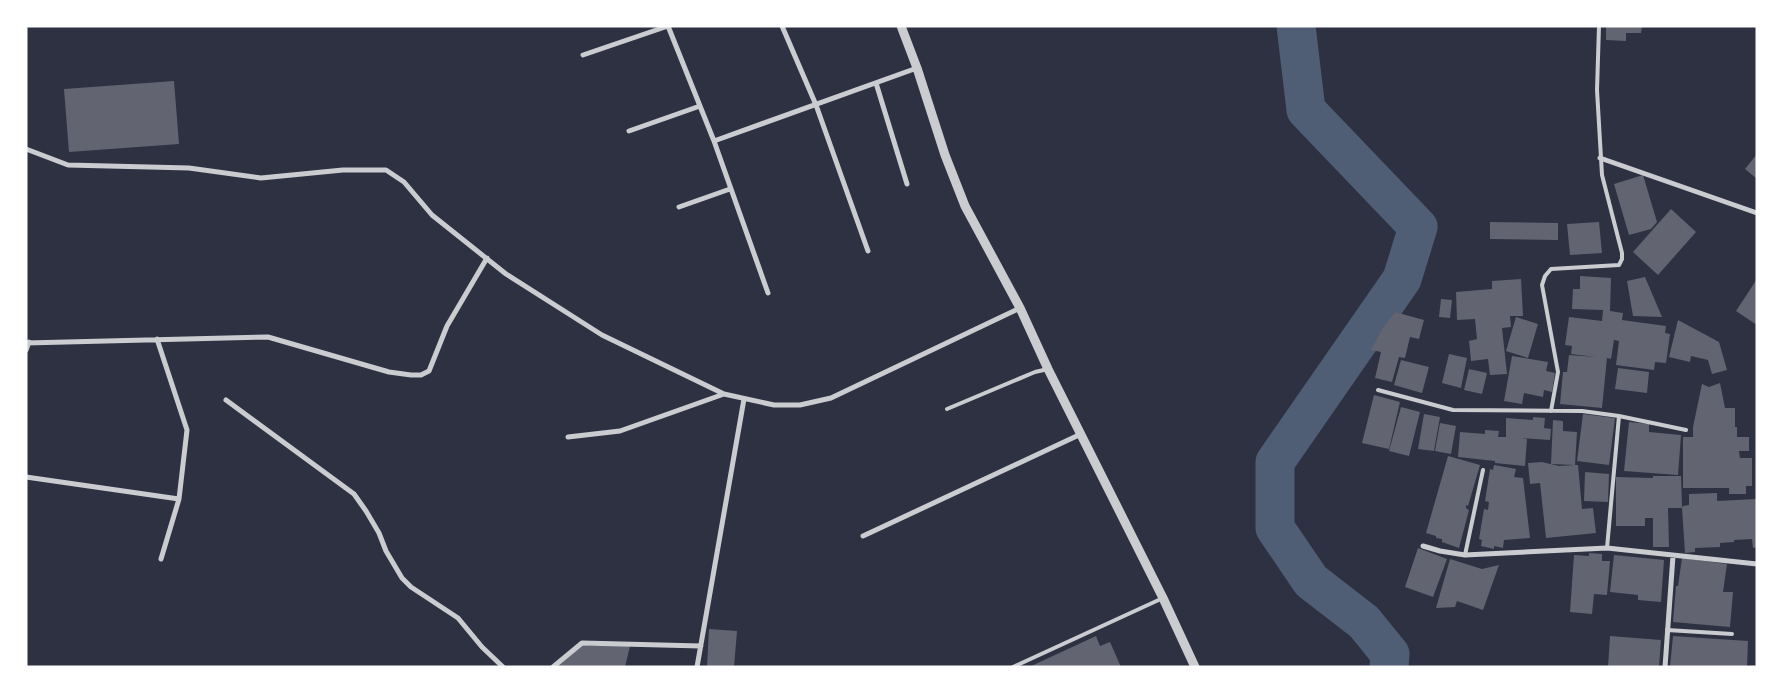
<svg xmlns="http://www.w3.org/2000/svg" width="1783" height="693" viewBox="0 0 1783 693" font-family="'Playfair Display',serif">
<rect width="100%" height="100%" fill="#2d3142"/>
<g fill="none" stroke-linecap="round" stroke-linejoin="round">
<path stroke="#4f5d75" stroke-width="39" d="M 1296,26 L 1306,110 L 1418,227 L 1402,279 L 1275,462 L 1275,528 L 1311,581 L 1364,622 L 1390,654 L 1389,667"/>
</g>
<path fill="#626471" d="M 1606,26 L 1642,26 L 1641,33 L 1626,33 L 1626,41 L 1606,40 Z
M 174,81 L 179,144 L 69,152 L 64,89 Z
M 1757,154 L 1757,179 L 1745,169 Z
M 1643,175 L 1657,222 L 1651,229 L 1629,235 L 1614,184 Z
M 1671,209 L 1696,232 L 1658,275 L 1633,252 Z
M 1490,222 L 1558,223 L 1558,240 L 1490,239 Z
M 1599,222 L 1602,253 L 1570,255 L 1567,224 Z
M 1580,276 L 1611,278 L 1610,311 L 1623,313 L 1622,320 L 1666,326 L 1665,333 L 1670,334 L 1666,363 L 1655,362 L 1654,370 L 1616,365 L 1619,341 L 1614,340 L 1611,359 L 1607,358 L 1602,408 L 1560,404 L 1563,372 L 1567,372 L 1569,355 L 1596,357 L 1571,354 L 1572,346 L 1565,345 L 1569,317 L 1602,321 L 1603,310 L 1572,309 L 1573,289 L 1580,289 Z
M 1645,277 L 1662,317 L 1633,316 L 1627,281 Z
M 1521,279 L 1523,316 L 1510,316 L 1511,327 L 1502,328 L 1507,374 L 1490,375 L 1488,359 L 1471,361 L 1469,341 L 1477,339 L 1475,319 L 1457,320 L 1456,292 L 1492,289 L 1492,281 Z
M 1757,279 L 1757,325 L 1736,311 Z
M 1441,299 L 1452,300 L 1450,318 L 1439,317 Z
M 1395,312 L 1424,320 L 1419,339 L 1410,337 L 1405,358 L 1399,357 L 1392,382 L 1375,378 L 1381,352 L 1371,350 L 1382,329 Z
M 1516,317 L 1538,324 L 1528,358 L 1506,351 Z
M 1678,320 L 1719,342 L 1727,370 L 1712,374 L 1708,360 L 1691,356 L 1690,362 L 1669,357 Z
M 1449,354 L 1467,358 L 1461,388 L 1442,383 Z
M 1512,356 L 1548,362 L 1546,371 L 1555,373 L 1552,392 L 1544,390 L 1543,397 L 1524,393 L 1522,404 L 1504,401 Z
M 1401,360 L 1429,367 L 1422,393 L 1394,385 Z
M 1618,368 L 1649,372 L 1647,393 L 1615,389 Z
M 1469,369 L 1487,373 L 1482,394 L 1464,390 Z
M 1720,383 L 1725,408 L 1735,408 L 1735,427 L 1737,427 L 1737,437 L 1749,437 L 1749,451 L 1739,451 L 1740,458 L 1752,458 L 1752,486 L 1746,486 L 1746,494 L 1729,494 L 1729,488 L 1683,488 L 1683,437 L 1693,437 L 1693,427 L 1702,384 L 1709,387 Z
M 1374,395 L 1400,402 L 1389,449 L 1362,443 Z
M 1401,407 L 1420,412 L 1409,456 L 1389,451 Z
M 1424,414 L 1440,417 L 1434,451 L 1418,449 Z
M 1583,414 L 1615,418 L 1609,465 L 1577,461 Z
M 1533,417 L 1545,418 L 1544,428 L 1551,429 L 1550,440 L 1521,438 L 1527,439 L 1525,466 L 1495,463 L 1495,461 L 1458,457 L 1460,432 L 1485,434 L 1485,430 L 1499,431 L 1498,437 L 1506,437 L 1506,418 L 1533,420 Z
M 1553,420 L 1563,421 L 1563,431 L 1577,432 L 1575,465 L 1578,465 L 1582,509 L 1593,508 L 1596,533 L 1546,538 L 1540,483 L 1530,484 L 1528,463 L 1542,462 L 1559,466 L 1575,465 L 1551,464 Z
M 1629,422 L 1649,424 L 1649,432 L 1681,435 L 1678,475 L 1624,471 Z
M 1440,423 L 1456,426 L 1451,454 L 1435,451 Z
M 1448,456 L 1480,465 L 1468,506 L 1466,505 L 1466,508 L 1469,510 L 1459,548 L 1442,542 L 1442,539 L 1436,538 L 1436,536 L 1426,533 Z
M 1494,465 L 1516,469 L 1514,477 L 1523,478 L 1530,538 L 1504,540 L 1503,548 L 1494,546 L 1494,549 L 1481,546 L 1482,540 L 1479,539 L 1484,509 L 1488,510 L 1489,502 L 1485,501 L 1490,469 L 1493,470 Z
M 1585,472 L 1609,474 L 1608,502 L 1584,501 Z
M 1653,476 L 1681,476 L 1682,508 L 1683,506 L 1689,505 L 1689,494 L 1717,493 L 1717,501 L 1756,499 L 1757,547 L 1753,548 L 1752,539 L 1734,540 L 1734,542 L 1720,543 L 1720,547 L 1695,548 L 1695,552 L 1685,553 L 1682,508 L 1668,508 L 1669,547 L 1653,547 L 1653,518 L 1645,518 L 1645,526 L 1616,526 L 1616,477 L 1653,478 Z
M 1418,548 L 1447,559 L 1433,597 L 1405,587 Z
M 1589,553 L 1602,554 L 1602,561 L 1610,561 L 1607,595 L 1594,594 L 1592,614 L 1570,612 L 1574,555 L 1589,556 Z
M 1614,555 L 1664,560 L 1661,602 L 1638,600 L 1638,595 L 1610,592 Z
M 1682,558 L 1727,564 L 1723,592 L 1733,592 L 1730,627 L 1673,622 L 1676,586 L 1678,586 Z
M 1450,559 L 1482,569 L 1499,565 L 1483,610 L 1457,601 L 1455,607 L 1436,608 Z
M 709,629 L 737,631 L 734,667 L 707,667 Z
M 1096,636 L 1100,646 L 1110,642 L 1121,667 L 1029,667 Z
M 1610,636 L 1661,640 L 1659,667 L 1608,667 Z
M 1673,636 L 1748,641 L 1747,667 L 1670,667 Z
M 582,646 L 630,646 L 625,667 L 557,667 Z"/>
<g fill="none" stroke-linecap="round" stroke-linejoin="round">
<path stroke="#caccd0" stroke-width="4" d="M 1378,390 L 1453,410 L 1582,411 L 1619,416 L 1686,430
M 947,409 L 1035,372 L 1048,369
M 1551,411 L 1558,372 L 1542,285 L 1545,276 L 1551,269 L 1619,265 L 1622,259 L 1622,253 L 1602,175 L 1597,90 L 1599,26
M 1607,548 L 1619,416
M 1465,555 L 1483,470
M 1667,630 L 1732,634
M 1013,667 L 1163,598"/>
<path stroke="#caccd0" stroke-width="5" d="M 668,26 L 714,141 L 768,293
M 782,26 L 816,105 L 868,251
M 583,55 L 668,26
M 876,83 L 907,184
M 629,131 L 700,106
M 714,141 L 917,68
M 26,149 L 68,165 L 189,168 L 261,178 L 343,170 L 386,170 L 404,182 L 432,215 L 506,274 L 602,335 L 724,394 L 774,405 L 800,405 L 831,398 L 1020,308
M 1600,158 L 1757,213
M 679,207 L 730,189
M 157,339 L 187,430 L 179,499 L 161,559
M 26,343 L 268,337 L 389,372 L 411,375 L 421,375 L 429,371 L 447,326 L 487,258
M 26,350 L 29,342
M 226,400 L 354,494 L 366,511 L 379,533 L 386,551 L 402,578 L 411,587 L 458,618 L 482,647 L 503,667
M 568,437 L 620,431 L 724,394
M 26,477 L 179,499
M 863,536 L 1081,434
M 1423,546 L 1440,551 L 1465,555 L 1607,548 L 1757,564
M 553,667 L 582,643 L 701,646
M 697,667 L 744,399
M 1665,667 L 1673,556"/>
<path stroke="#caccd0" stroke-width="9" d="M 901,26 L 917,68 L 945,155 L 965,206 L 1020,308 L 1048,369 L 1163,598 L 1195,667"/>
</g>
<rect width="1783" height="693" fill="none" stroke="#ffffff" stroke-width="55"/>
</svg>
